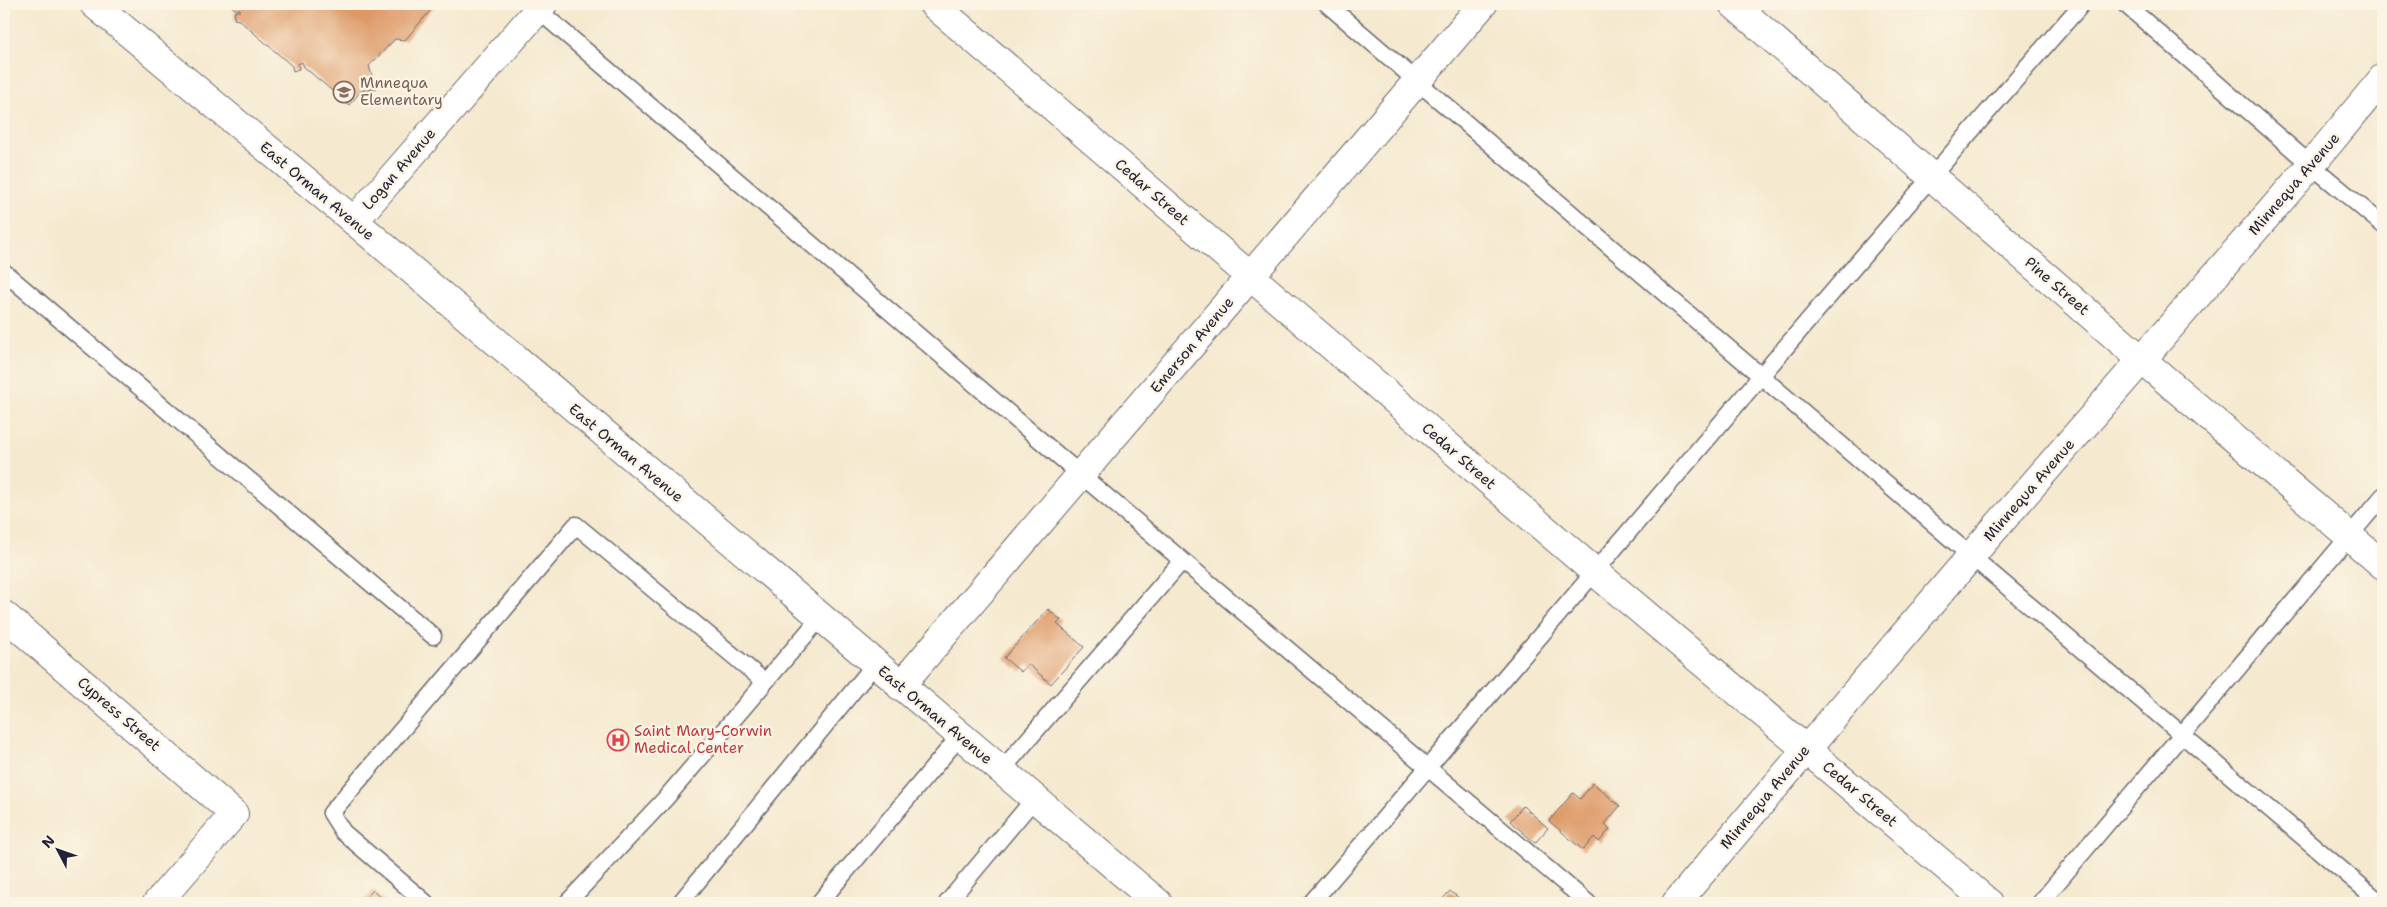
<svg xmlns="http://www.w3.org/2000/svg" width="2387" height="907" viewBox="0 0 2387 907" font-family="'Shantell Sans',sans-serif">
<rect width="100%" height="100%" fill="#fcf5e5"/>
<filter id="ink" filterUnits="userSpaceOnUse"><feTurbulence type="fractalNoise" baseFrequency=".02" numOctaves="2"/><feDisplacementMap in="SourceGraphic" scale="10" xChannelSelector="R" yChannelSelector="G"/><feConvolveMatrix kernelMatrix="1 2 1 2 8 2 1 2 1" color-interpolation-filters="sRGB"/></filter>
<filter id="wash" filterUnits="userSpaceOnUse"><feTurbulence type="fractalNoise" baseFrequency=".0096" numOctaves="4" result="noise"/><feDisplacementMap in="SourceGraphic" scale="20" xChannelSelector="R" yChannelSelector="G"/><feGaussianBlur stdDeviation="1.12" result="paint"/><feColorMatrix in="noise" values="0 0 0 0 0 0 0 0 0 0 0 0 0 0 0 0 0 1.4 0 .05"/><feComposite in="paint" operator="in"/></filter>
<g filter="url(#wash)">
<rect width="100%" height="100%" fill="#f5e9cf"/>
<g id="blocks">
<path fill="#dd9865" d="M 229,4 L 436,4 L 405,40 L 395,39 L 369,66 L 376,89 L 361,91 L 349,105 L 304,67 L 302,62 L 298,64 L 299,69 L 293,71 L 292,66 L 239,20 L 234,19 L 235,11 L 240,11 L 240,9 L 235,9 Z
M 1048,609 L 1061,620 L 1057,624 L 1084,647 L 1051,684 L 1028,664 L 1021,672 L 1004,658 Z
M 1593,783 L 1620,806 L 1605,824 L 1610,829 L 1599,842 L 1594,837 L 1583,850 L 1549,821 L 1573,793 L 1580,799 Z
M 1523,806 L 1548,828 L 1535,843 L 1510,821 Z
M 373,890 L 387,903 L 361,903 Z
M 1450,891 L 1465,903 L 1439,903 Z"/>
</g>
</g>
<g filter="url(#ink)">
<use href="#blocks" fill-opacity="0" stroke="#6c686f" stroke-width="1"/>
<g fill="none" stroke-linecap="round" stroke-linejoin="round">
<g stroke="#6c686f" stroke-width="19">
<path id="service" d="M 1327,4 L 1971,556 L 2381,903
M 2125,4 L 2311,165 L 2383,225
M 538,10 L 1081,475 L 1588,903
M 4,272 L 433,636
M 1001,771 L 1182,561
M 426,903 L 343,832 L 331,813 L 576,525 L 765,682
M 567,903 L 665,799 L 820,618
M 680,903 L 875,664
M 819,903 L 960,736
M 947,903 L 1034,799
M 1311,903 C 1570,605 1821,300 2082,4
M 2040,903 L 2383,496"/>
</g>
<g stroke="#6c686f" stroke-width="30">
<path id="minor" d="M 933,4 L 1595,572 L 1989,903
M 1733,4 L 2141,359 L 2383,565
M 354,221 L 543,4
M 4,615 L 234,814 L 157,903
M 900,686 L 1483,4"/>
</g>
<g stroke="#6c686f" stroke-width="30">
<path id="tertiary" d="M 94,4 L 354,221 L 1158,903
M 1676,903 L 1971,556 L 2311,165 L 2383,78"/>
</g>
<use href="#service" stroke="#fff" stroke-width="16"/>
<use href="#minor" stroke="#fff" stroke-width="28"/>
<use href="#tertiary" stroke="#fff" stroke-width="28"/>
</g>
</g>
<defs>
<g id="school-ring" transform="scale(1.125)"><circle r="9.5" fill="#fcf5e5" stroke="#8d6e63" stroke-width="1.5"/><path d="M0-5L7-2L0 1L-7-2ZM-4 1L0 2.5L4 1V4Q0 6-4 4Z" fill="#8d6e63"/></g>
<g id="hospital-ring" transform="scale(1.125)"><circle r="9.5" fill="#fcf5e5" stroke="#e0444e" stroke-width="1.5"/><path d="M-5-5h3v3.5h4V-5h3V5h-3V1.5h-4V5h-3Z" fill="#e0444e"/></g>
</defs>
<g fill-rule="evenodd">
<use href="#school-ring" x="344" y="92"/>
<use href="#hospital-ring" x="618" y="740"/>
</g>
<g text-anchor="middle" stroke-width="4.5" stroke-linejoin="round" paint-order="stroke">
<g font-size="15" fill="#785e54" stroke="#fcf5e5" text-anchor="start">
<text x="360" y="88">Mnnequa<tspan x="360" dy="17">Elementary</tspan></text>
</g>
<g font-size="15" fill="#22223b" stroke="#fcf5e5">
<text transform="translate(399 169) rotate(-49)" y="5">Logan Avenue</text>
<text transform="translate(2294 184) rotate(-49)" y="5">Minnequa Avenue</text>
<text transform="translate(317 191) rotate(40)" y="5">East Orman Avenue</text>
<text transform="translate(1152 192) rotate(41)" y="5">Cedar Street</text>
<text transform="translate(2057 286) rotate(41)" y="5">Pine Street</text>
<text transform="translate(1192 345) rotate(-50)" y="5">Emerson Avenue</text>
<text transform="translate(626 453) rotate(40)" y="5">East Orman Avenue</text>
<text transform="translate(1459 456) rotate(41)" y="5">Cedar Street</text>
<text transform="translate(2029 490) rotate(-49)" y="5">Minnequa Avenue</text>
<text transform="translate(119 714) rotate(41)" y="5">Cypress Street</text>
<text transform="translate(935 715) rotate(40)" y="5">East Orman Avenue</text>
<text transform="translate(1860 794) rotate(40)" y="5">Cedar Street</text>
<text transform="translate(1765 797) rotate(-50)" y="5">Minnequa Avenue</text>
</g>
<g font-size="15" fill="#be3a42" stroke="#fcf5e5" text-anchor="start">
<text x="634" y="736">Saint Mary-Corwin<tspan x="634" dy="17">Medical Center</tspan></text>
</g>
</g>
<rect width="2387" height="907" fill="none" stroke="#fcf5e5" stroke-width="20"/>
<g transform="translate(58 850) rotate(311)" stroke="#fcf5e5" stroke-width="4" paint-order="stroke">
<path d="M0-4L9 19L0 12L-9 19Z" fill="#22223b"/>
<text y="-8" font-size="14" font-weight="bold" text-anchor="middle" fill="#22223b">N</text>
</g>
</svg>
